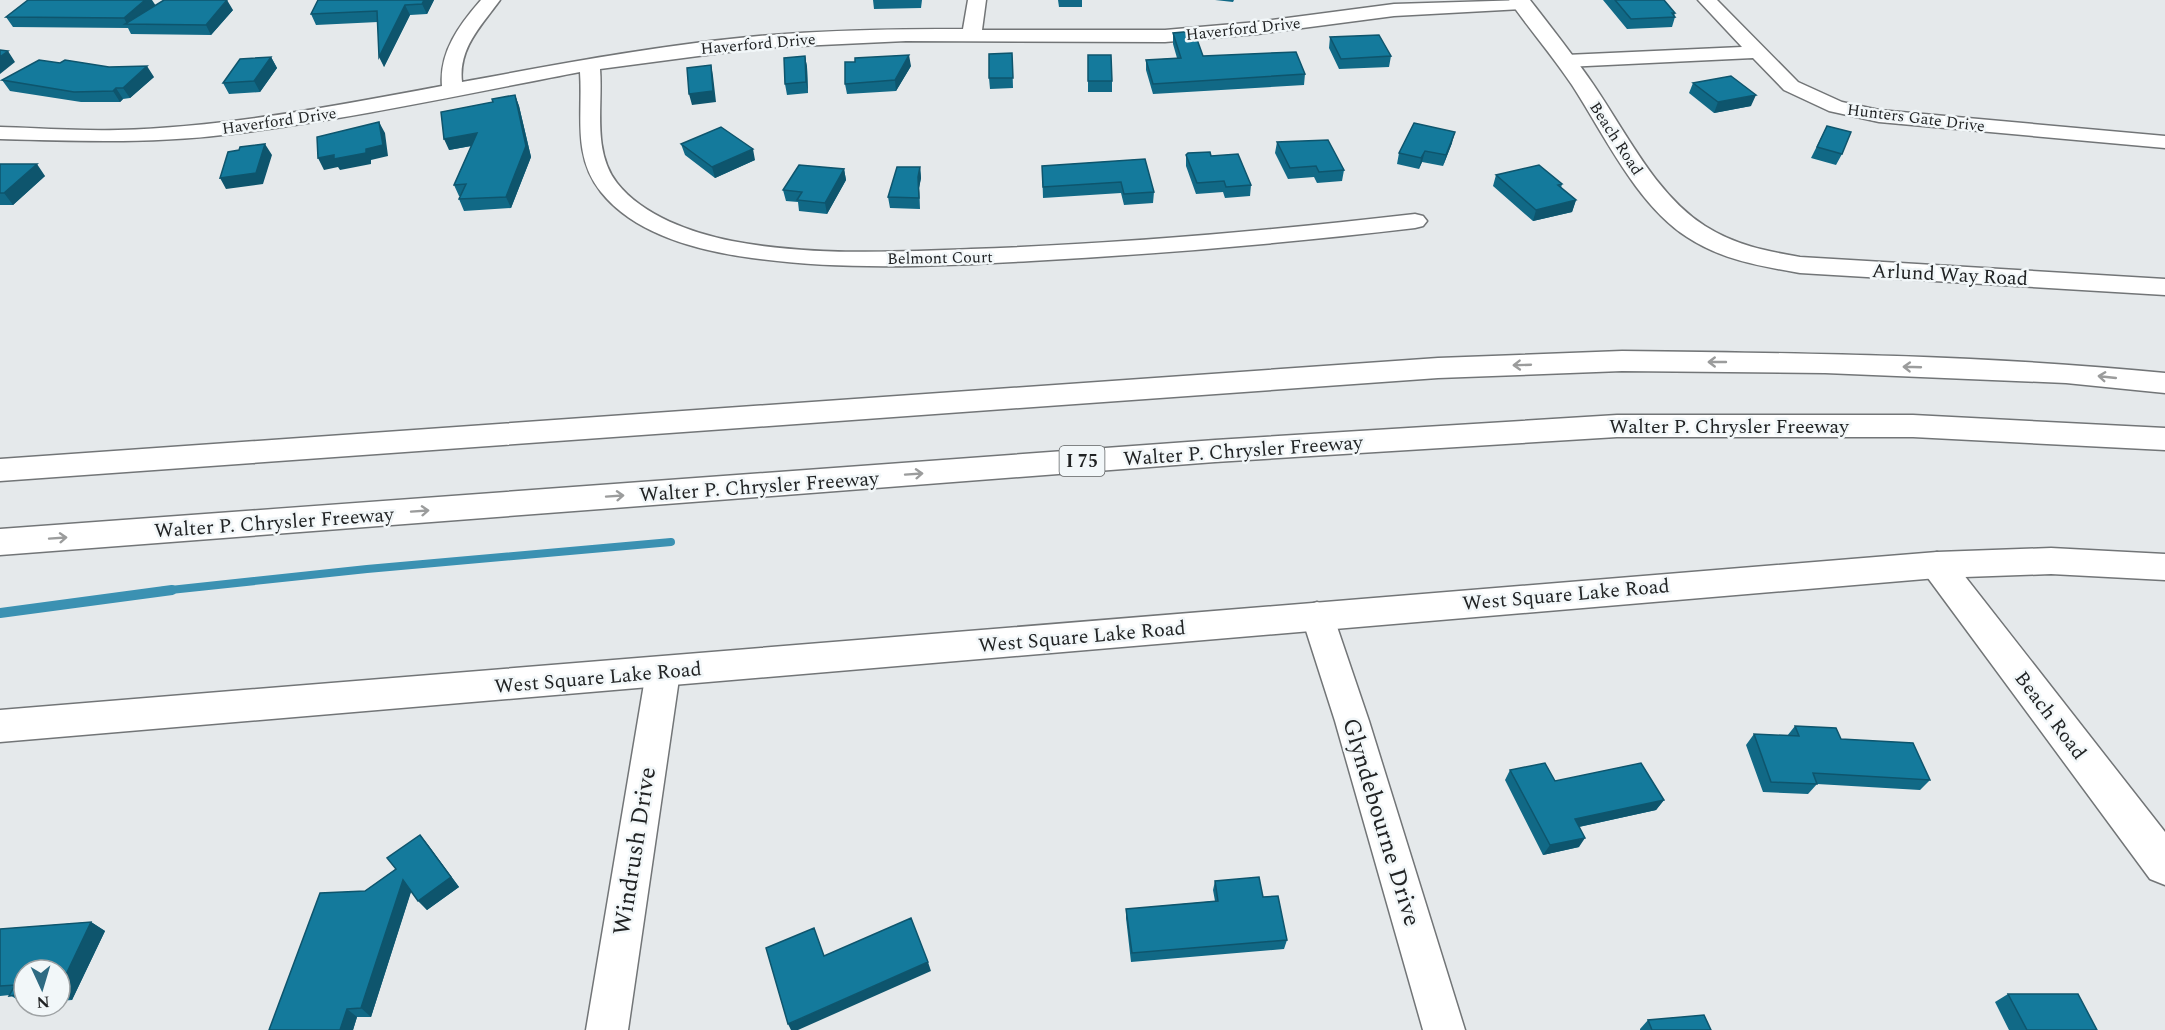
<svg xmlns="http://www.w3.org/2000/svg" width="2165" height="1030" viewBox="0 0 2165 1030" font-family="Spectral,serif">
<rect width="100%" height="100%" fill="#e5e9eb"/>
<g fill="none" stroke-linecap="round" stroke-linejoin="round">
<path stroke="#3b91b2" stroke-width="8" d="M 161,591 L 367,569 L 671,542"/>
<path stroke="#3b91b2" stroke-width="10" d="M 0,613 L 172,590"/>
<g stroke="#727577" stroke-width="3">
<path id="minor" d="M 481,0 L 500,0 C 482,25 458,48 462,82 C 560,64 659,45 759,36 C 826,30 895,29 963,29 L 968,0 L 986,0 L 982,30 L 1165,30 L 1257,22 L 1394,4 L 1529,0 L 1531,3 L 1529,7 L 1522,9 L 1394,16 L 1257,34 L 1165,42 L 906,41 L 759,48 L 600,69 C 603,105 592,151 617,183 C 643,216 692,233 732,241 C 809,256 892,252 971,249 C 1119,244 1268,231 1415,214 L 1423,216 L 1427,221 L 1423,226 L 1415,228 C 1288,243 1159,254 1031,261 C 939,266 843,271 752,258 C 700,251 635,235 601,192 C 572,156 583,114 580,72 C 465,94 349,119 231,134 C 155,144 77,141 0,139 L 0,127 C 39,128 79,131 118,130 C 228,127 335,106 442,86 C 439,52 460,24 481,0 Z
M 1698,0 L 1717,0 L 1798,82 L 1842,102 L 1879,110 L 2165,136 L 2165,148 L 1879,122 L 1829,111 L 1784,90 L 1753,58 L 1566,67 L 1559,65 L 1556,61 L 1559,57 L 1566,55 L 1742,47 Z
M 1317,602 L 1328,606 L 1333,615 L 1369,721 L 1465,1030 L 1423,1030 L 1335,721 L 1301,615 L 1306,606 Z
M 663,658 L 675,662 L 680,672 L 628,1030 L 586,1030 L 646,672 L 651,662 Z"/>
</g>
<g stroke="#727577" stroke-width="3">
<path id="tertiary" d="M 1509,0 L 1530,0 C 1551,27 1573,55 1593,84 C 1626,132 1655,194 1705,226 C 1735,245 1766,251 1800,257 L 2165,279 L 2165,295 L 1800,273 C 1760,266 1722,260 1687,237 C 1636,204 1604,134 1572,85 C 1552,55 1529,29 1509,0 Z
M 1937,552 L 1949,556 L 2165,832 L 2165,885 L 2150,879 L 1925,574 L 1920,565 L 1925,556 Z"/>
</g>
<g stroke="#727577" stroke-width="3">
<path id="secondary" d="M 2051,548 L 2165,554 L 2165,580 L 2051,574 L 1937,578 L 0,742 L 0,710 L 1937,552 Z"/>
</g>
<g stroke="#727577" stroke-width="3">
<path id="motorway" d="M 1622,351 C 1803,353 1985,355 2165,373 L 2165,393 L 2066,383 L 1825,373 L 1622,371 L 1438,378 L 0,481 L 0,459 L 1438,358 Z
M 1617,415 L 1913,415 L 2165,428 L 2165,450 L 1913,437 L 1617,437 L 1215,462 L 0,555 L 0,529 L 1215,440 Z"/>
</g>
<use href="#minor" fill="#fff" fill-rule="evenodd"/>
<use href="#tertiary" fill="#fff" fill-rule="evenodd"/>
<use href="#secondary" fill="#fff" fill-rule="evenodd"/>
<use href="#motorway" fill="#fff" fill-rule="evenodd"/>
</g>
<path fill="#116986" d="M 318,0 L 434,0 L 427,14 L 410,15 L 384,67 L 378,22 L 316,25 L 311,14 Z
M 873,0 L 922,0 L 921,8 L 874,9 Z
M 1058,0 L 1082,0 L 1082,7 L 1059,7 Z
M 1215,0 L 1234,0 L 1233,2 Z
M 1603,0 L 1664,0 L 1675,13 L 1674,16 L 1675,17 L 1672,27 L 1627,29 Z
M 155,5 L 233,10 L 211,35 L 131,34 L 128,28 L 13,27 L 6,17 Z
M 1173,33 L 1203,56 L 1305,74 L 1304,85 L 1153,94 L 1146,70 L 1146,60 L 1177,58 L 1173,44 Z
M 1330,37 L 1391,56 L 1389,67 L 1339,69 L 1329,48 Z
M 1012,53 L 1013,88 L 990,89 L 989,78 Z
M 1088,55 L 1112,81 L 1112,92 L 1088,92 Z
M 805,56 L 807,67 L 808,93 L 787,95 L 785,84 Z
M 271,57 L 277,68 L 260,92 L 229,94 L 223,83 Z
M 911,66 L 896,91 L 847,94 L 845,84 Z
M 154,77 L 130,98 L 123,99 L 120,102 L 81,102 L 10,91 L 2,80 Z
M 1693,83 L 1751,106 L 1714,113 L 1689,93 Z
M 515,95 L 519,106 L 531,157 L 511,208 L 464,211 L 459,199 L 461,196 L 459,196 L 454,185 L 471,146 L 449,150 L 493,102 Z
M 1827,126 L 1842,154 L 1836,165 L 1811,158 Z
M 1277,142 L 1344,170 L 1342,181 L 1317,183 L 1314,177 L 1288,179 L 1275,153 Z
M 1452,143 L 1443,166 L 1422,162 L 1419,169 L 1397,164 L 1399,153 Z
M 681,144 L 755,160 L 715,178 L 685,155 Z
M 1186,155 L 1211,156 L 1251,185 L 1250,196 L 1225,198 L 1223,192 L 1196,194 L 1186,166 Z
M 1145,159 L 1154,192 L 1153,203 L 1124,205 L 1121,193 L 1043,198 L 1042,166 Z
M 0,164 L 45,176 L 13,205 L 0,205 Z
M 920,167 L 921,178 L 919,188 L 920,209 L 890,208 L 888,197 Z
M 844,169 L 846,180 L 827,214 L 799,211 L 798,202 L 786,201 L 783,190 Z
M 1496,175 L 1562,184 L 1561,188 L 1576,200 L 1572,212 L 1533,221 L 1493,186 Z
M 1795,726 L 1841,739 L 1930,780 L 1920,790 L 1817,784 L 1808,794 L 1763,792 L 1746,745 L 1754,734 L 1787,736 Z
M 1510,770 L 1555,781 L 1664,800 L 1656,810 L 1579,827 L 1579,847 L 1543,855 L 1505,780 Z
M 420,835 L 428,845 L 459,887 L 427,910 L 411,891 L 371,1017 L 357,1017 L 353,1030 L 269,1030 L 365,891 L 396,869 Z
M 1215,881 L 1263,897 L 1287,940 L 1284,949 L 1131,962 L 1126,918 L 1126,909 L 1215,901 L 1213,890 Z
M 91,922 L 105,931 L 72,1000 L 60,1001 L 60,970 L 24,970 L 24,1004 L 10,995 L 0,996 L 0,929 Z
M 2008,994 L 2097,1030 L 2009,1030 L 1995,1002 Z
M 1648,1020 L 1711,1030 L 1640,1030 L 1640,1029 Z"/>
<path fill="#0e556d" d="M 145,0 L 152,0 L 156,6 L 127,24 L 124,18 Z
M 227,0 L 233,10 L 211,35 L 206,25 Z
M 424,0 L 434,0 L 427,14 L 422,4 Z
M 405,5 L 410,15 L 384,67 L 379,57 Z
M 8,51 L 15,62 L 0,74 L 0,57 Z
M 909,55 L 911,66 L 896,91 L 895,80 Z
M 805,56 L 807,67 L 808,93 L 806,82 Z
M 271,57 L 277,68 L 260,92 L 254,81 Z
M 711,65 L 713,76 L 716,102 L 692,105 L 689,94 Z
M 147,66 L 154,77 L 130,98 L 123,88 Z
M 116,88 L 123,99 L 120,102 L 113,91 Z
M 515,95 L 519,106 L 531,157 L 511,208 L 506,197 Z
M 1756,95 L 1751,106 L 1714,113 L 1718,102 Z
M 379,122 L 385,133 L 388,156 L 371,160 L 371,164 L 340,170 L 338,167 L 324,170 L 318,158 L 366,149 Z
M 1455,132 L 1452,143 L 1443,166 L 1446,155 Z
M 477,133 L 482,144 L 449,150 L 444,139 Z
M 265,144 L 272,155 L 263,184 L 226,189 L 220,178 Z
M 753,149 L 755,160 L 715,178 L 712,167 Z
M 1425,151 L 1422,162 L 1419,169 L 1421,158 Z
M 37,164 L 45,176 L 13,205 L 4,193 Z
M 920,167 L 921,178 L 919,188 L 920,209 L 918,177 Z
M 844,169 L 846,180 L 827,214 L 825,203 Z
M 1576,200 L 1572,212 L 1533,221 L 1536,210 Z
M 1664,800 L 1656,810 L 1569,829 L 1575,819 Z
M 420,835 L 428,845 L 459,887 L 427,910 L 418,901 Z
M 1585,838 L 1579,847 L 1543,855 L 1550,845 Z
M 403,880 L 412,889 L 371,1017 L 361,1008 Z
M 91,922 L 105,931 L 72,1000 L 60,992 L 60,987 Z
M 928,962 L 931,971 L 798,1030 L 791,1030 L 788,1024 Z
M 347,1009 L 357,1017 L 353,1030 L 340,1030 Z"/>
<path fill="#147a9c" stroke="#0e556d" stroke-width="1.5" d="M 28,0 L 145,0 L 124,18 L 6,17 Z
M 164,0 L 227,0 L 206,25 L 125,24 Z
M 318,0 L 424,0 L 422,4 L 405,5 L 379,57 L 377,11 L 311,14 Z
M 1615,0 L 1664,0 L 1675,13 L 1672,13 L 1675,17 L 1631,19 Z
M 1194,31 L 1203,56 L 1296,52 L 1305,74 L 1153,84 L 1146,60 L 1181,58 L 1173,33 Z
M 1379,35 L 1391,56 L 1341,59 L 1330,37 Z
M 0,50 L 8,51 L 0,57 Z
M 1012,53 L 1013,78 L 989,78 L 989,54 Z
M 909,55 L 895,80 L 845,84 L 845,62 L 855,62 L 855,58 Z
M 1088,55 L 1111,55 L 1112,81 L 1088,81 Z
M 805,56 L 806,82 L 785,84 L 784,58 Z
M 271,57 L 254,81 L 223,83 L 240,59 Z
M 39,60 L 60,63 L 65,60 L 109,67 L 147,66 L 123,88 L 116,88 L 113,91 L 74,92 L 2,80 Z
M 711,65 L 713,91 L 689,94 L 687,68 Z
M 1731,76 L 1756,95 L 1718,102 L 1693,83 Z
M 515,95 L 526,146 L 506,197 L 459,199 L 466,184 L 454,185 L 477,133 L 444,139 L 441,112 L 493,102 L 492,99 Z
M 379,122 L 383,145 L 366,149 L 366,153 L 334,159 L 334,155 L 318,158 L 317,137 Z
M 1414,123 L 1455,132 L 1446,155 L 1425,151 L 1421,158 L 1399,153 Z
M 1827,126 L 1851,132 L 1842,154 L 1817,147 Z
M 721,127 L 753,149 L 712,167 L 681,144 Z
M 1328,140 L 1344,170 L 1319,172 L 1316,166 L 1290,168 L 1277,142 Z
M 265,144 L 256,173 L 220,178 L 228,152 L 239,150 L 240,147 Z
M 1210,152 L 1211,156 L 1238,154 L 1251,185 L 1226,187 L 1224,181 L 1197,183 L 1186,155 L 1188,153 Z
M 1145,159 L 1154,192 L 1124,194 L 1121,182 L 1043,187 L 1042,166 Z
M 0,164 L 37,164 L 4,193 L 0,193 Z
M 799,165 L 844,169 L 825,203 L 797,200 L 802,192 L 783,190 Z
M 1539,165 L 1562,184 L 1558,185 L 1576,200 L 1536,210 L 1496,175 Z
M 897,167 L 920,167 L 918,177 L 919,198 L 888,197 Z
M 1795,726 L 1836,728 L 1841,739 L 1913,743 L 1930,780 L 1813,773 L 1817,784 L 1771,782 L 1754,734 L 1799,736 Z
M 1545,763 L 1555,781 L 1641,763 L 1664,800 L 1575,819 L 1585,838 L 1550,845 L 1510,770 Z
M 420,835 L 451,877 L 418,901 L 403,880 L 361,1008 L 347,1009 L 340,1030 L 269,1030 L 320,893 L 365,891 L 396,869 L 387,858 Z
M 1259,877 L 1263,897 L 1278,896 L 1287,940 L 1132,953 L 1126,909 L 1218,901 L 1215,881 Z
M 911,918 L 928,962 L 788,1024 L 766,948 L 814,928 L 824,956 Z
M 91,922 L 60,987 L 60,970 L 24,970 L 24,994 L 9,996 L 15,985 L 0,986 L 0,929 Z
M 2008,994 L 2078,994 L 2097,1030 L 2027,1030 Z
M 1704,1015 L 1711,1030 L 1652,1030 L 1648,1020 Z"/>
<defs><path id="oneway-shaft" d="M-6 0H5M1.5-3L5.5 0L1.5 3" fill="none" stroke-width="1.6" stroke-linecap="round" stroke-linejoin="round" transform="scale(1.5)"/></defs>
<g stroke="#9b9c9c">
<use href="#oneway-shaft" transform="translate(1717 362) rotate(-180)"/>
<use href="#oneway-shaft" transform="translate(1522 365) rotate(178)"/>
<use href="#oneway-shaft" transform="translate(1912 367) rotate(-178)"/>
<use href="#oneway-shaft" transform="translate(2107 377) rotate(-174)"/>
<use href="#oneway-shaft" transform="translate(914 474) rotate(-4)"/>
<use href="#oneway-shaft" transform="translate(615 496) rotate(-4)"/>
<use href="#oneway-shaft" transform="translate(420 511) rotate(-4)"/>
<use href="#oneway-shaft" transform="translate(58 538) rotate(-4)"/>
</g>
<g text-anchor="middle" stroke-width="5" stroke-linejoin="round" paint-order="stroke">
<g font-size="16" fill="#212324" stroke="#f2f7f9">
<text transform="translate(1243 28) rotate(-6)" y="6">Haverford Drive</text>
<text transform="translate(758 43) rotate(-5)" y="6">Haverford Drive</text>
<text transform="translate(1916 117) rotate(7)" y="6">Hunters Gate Drive</text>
<text transform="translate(279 120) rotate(-8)" y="6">Haverford Drive</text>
<text transform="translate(1617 138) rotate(57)" y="6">Beach Road</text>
<text transform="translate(940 257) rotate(-1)" y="6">Belmont Court</text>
</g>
<rect fill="#f2f7f9" stroke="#606364" stroke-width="1.5" x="1059.5" y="446" width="45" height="30" rx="4.5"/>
<g font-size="18" font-weight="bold" fill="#212324">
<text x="1082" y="467">I 75</text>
</g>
<g font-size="20" fill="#212324" stroke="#f2f7f9">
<text transform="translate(1950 274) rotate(3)" y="7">Arlund Way Road</text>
<text x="1729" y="433">Walter P. Chrysler Freeway</text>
<text transform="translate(1243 450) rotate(-4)" y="7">Walter P. Chrysler Freeway</text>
<text transform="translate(759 486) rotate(-4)" y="7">Walter P. Chrysler Freeway</text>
<text transform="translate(274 522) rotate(-4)" y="7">Walter P. Chrysler Freeway</text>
<text transform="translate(1566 594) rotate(-5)" y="7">West Square Lake Road</text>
<text transform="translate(1082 636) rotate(-5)" y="7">West Square Lake Road</text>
<text transform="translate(598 677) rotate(-5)" y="7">West Square Lake Road</text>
<text transform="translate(2051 715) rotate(53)" y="7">Beach Road</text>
</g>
<g font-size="24" fill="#212324" stroke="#f2f7f9">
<text transform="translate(1382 822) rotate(73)" y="8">Glyndebourne Drive</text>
<text transform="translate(634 851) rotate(-81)" y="8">Windrush Drive</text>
</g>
</g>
<g transform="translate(42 988) rotate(176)"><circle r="28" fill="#f2f7f9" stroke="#9ea2a4" stroke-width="1.5"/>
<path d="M0-4.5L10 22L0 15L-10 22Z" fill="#2e6a82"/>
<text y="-9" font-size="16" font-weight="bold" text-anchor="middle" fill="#212324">N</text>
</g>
</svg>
